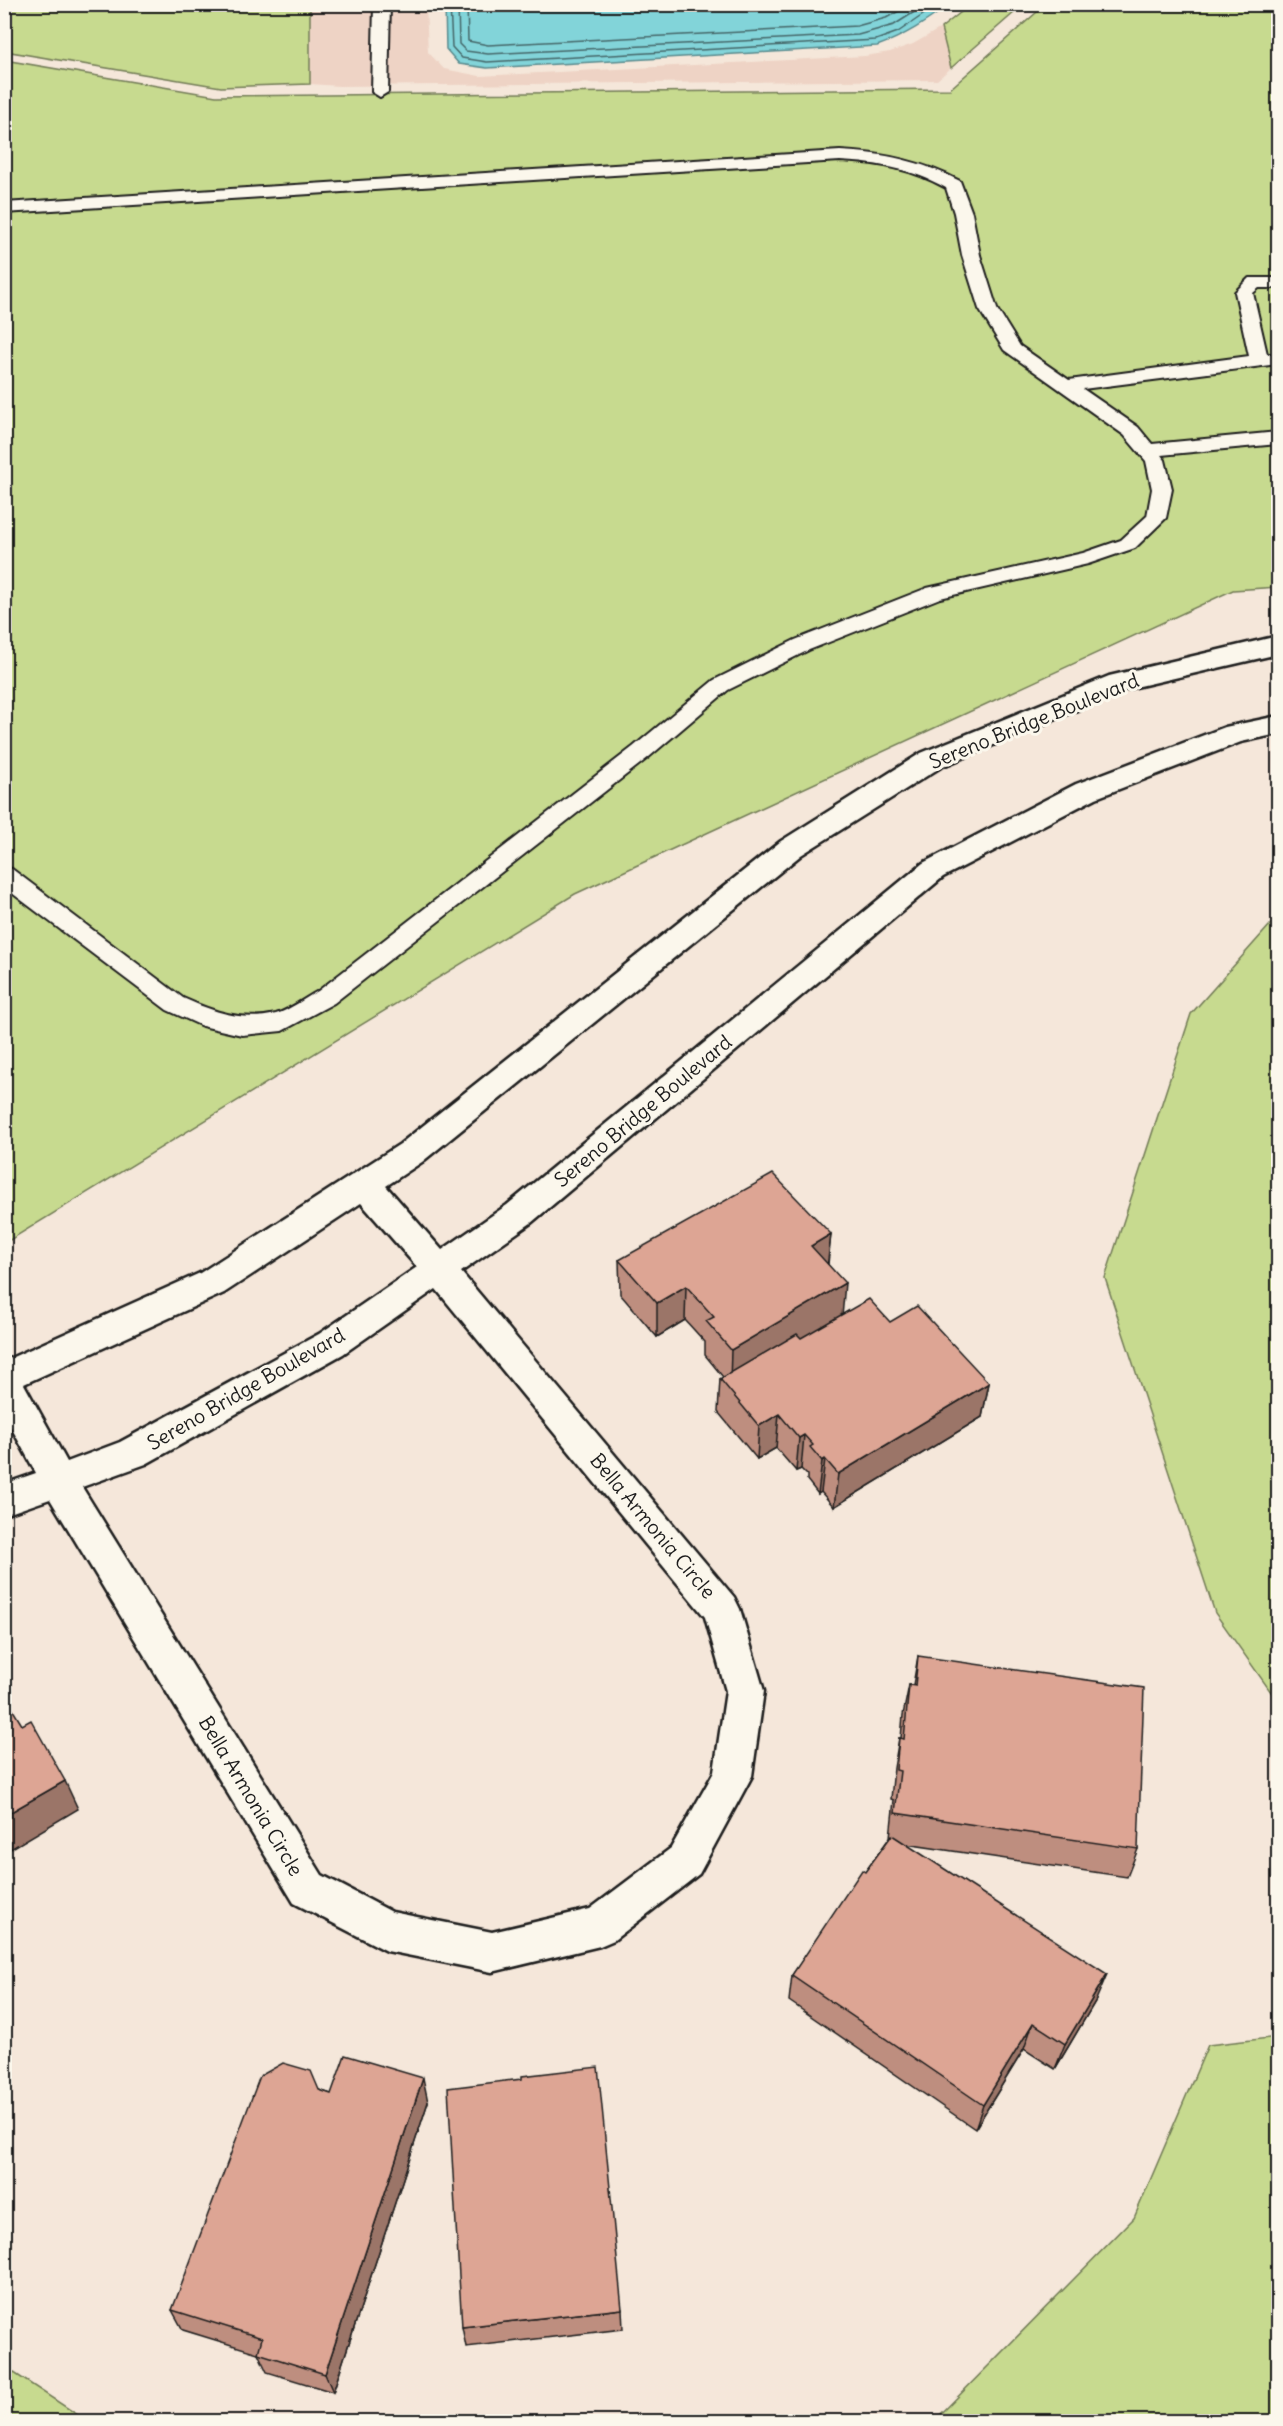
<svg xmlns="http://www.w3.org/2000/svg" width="1283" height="2426" viewBox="0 0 1283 2426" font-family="Delius,sans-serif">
<rect width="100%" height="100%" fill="#f5e7da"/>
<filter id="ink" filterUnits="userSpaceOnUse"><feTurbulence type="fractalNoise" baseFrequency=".0167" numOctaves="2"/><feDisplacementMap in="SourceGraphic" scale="12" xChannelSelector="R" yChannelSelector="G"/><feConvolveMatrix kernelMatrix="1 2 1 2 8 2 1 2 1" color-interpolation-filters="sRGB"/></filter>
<g filter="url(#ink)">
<path fill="#eed3c5" d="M 310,4 L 426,5 L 428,52 L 444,69 L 480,76 L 865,56 L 890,52 L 913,44 L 941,28 L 951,68 L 937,80 L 339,86 L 310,84 Z"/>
<path fill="#c7da8f" stroke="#727b56" stroke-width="1.5" d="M 4,5 L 310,5 L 310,84 L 221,87 L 5,51 Z
M 970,5 L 1023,5 L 951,68 L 941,28 Z
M 1045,5 L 1278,5 L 1278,587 L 1233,590 L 575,894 L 5,1243 L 4,60 L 216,96 L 950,89 Z
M 1278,916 L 1278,1702 L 1215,1613 L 1105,1278 L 1191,1014 Z
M 1278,2037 L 1278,2421 L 934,2421 L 1134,2218 L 1208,2045 Z
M 5,2367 L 87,2421 L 5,2421 Z"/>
<path fill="#82d4d9" stroke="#598a8d" stroke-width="1.5" d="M 445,5 L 445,4 L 949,5 C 926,22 905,36 877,46 L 487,68 L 459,64 L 446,49 Z"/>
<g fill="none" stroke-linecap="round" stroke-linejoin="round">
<path stroke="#456668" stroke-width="1.5" d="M 450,4 L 452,47 L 462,58 L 487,62 L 876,40 L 898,32 L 939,4
M 458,4 L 459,44 L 466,51 L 488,54 L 858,35 L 894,25 L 927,4
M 467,4 L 468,41 L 488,45 L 857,26 L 886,18 L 912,4"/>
<g stroke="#1c1c1c" stroke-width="4">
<path id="service" d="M 374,4 L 390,4 L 388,92 L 380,97 L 372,92 Z
M 840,151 C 883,153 922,161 960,181 L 972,213 L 980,255 L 997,309 L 1020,346 L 1069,380 L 1249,356 L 1235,292 L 1249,278 L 1278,278 L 1278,288 L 1259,288 L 1253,293 L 1267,354 L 1278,354 L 1278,364 L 1083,389 L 1138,427 L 1152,444 L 1278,432 L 1278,444 L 1161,455 L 1165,460 L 1172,489 L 1166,518 L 1135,548 L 1088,564 L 940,598 L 809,650 L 728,690 L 649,757 L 334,1003 L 282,1031 L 242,1035 L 202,1026 L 167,1010 L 4,887 L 4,867 L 12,869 L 183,998 C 214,1012 242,1022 276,1014 C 290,1010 305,998 318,991 L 633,747 L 714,680 L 795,640 L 927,588 L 1083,553 L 1121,540 L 1147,516 L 1152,489 L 1146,461 L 1124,435 L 1004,350 L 979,309 L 962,255 L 954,213 L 946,188 C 912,169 879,163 840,161 L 4,213 L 4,203 Z"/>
</g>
<g stroke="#1c1c1c" stroke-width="5">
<path id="minor" d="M 1278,636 L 1278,654 L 1127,689 L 941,767 L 801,855 L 422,1162 L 386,1186 L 442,1250 L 507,1205 L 923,863 L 1076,784 L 1225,727 L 1278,716 L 1278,734 L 1241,742 L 1096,798 L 943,877 L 531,1223 L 461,1272 L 734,1597 L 740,1609 L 764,1691 L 752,1776 L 699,1874 L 614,1940 L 600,1946 L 492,1972 L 387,1951 L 294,1903 L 50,1499 L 4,1515 L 4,1484 L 36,1473 L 4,1414 L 4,1361 L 200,1273 L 400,1144 L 781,841 L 921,753 L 1109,676 ZM 361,1203 L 417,1267 L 319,1334 L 120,1442 L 67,1462 L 24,1384 L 224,1293 ZM 436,1289 L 705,1617 L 726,1691 L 714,1772 L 671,1848 L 590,1909 L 492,1932 L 392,1912 L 322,1875 L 82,1487 L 146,1464 L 343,1354 Z"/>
</g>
<use href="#service" fill="#fbf7ec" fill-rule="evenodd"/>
<use href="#minor" fill="#fbf7ec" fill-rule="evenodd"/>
</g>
<path fill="#be8e7f" stroke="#1c1c1c" stroke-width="1.5" d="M 831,1234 L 828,1264 L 842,1315 L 890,1322 L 989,1383 L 982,1417 L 834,1507 L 821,1492 L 818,1494 L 807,1480 L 807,1475 L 801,1469 L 796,1471 L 776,1448 L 757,1459 L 718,1412 L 720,1379 L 723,1377 L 705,1355 L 705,1342 L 685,1320 L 657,1337 L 620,1294 L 619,1260 Z
M 918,1656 L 1138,1849 L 1127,1877 L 905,1844 L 1096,2000 L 1055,2069 L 1024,2049 L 975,2129 L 789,2001 L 792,1975 L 890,1837 L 894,1800 L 891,1799 L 894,1768 L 899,1738 L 901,1738 L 903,1715 L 909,1685 L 913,1685 Z
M 319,2090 L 331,2094 L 428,2102 L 333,2392 L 267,2372 L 258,2353 L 183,2330 L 172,2310 Z
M 622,2309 L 623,2329 L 466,2347 L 462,2327 Z"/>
<path fill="#9b7468" stroke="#1c1c1c" stroke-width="1.5" d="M 831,1234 L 827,1269 L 811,1246 Z
M 845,1283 L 842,1317 L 730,1384 L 731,1350 Z
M 686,1286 L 685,1320 L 657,1337 L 657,1303 Z
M 989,1383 L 982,1417 L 834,1507 L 838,1474 Z
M 779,1414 L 776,1448 L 757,1459 L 759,1426 Z
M 804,1435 L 801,1469 L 796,1471 L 799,1438 Z
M 825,1459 L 821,1492 L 818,1494 L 822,1461 Z
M 65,1781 L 78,1809 L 4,1853 L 4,1816 Z
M 1107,1974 L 1096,2000 L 1055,2069 L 1065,2044 Z
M 1033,2023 L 1024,2049 L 975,2129 L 983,2105 Z
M 423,2078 L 428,2102 L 333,2392 L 325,2374 Z"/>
<path fill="#dda594" stroke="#1c1c1c" stroke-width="1.5" d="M 773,1174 L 831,1234 L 811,1246 L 845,1283 L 731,1350 L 706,1321 L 714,1317 L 686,1286 L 657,1303 L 619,1260 Z
M 869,1299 L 890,1322 L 917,1306 L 989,1383 L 838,1474 L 825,1459 L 822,1461 L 810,1447 L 813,1445 L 804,1435 L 799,1438 L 779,1414 L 759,1426 L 720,1379 L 797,1334 L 801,1338 Z
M 918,1656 L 1144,1688 L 1138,1849 L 895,1813 L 900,1771 L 896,1770 L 899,1738 L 904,1739 L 909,1685 L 915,1686 Z
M 8,1702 L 22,1725 L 31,1720 L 65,1781 L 4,1816 L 4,1704 Z
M 892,1835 L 1107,1974 L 1065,2044 L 1033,2023 L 983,2105 L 792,1975 L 862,1870 L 865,1872 Z
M 345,2055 L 423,2078 L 325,2374 L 258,2353 L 262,2338 L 172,2310 L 260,2076 L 283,2063 L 311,2071 L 319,2090 L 331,2094 Z
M 598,2067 L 622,2309 L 462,2327 L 448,2088 L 522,2079 L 522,2076 Z"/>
</g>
<g text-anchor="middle" stroke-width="6" stroke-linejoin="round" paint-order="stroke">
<g font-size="20" fill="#1c1c1c" stroke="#fbf7ec">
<text transform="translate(1034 721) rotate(-22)" y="7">Sereno Bridge Boulevard</text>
<text transform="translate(643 1111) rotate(-40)" y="7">Sereno Bridge Boulevard</text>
<text transform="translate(246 1389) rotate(-30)" y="7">Sereno Bridge Boulevard</text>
<text transform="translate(653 1526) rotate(50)" y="7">Bella Armonia Circle</text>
<text transform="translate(251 1796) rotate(59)" y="7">Bella Armonia Circle</text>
</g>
</g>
<rect width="1283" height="2426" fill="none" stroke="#fbf7ec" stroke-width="24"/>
<rect x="12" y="12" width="1259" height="2402" fill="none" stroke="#1c1c1c" stroke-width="2" filter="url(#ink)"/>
</svg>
